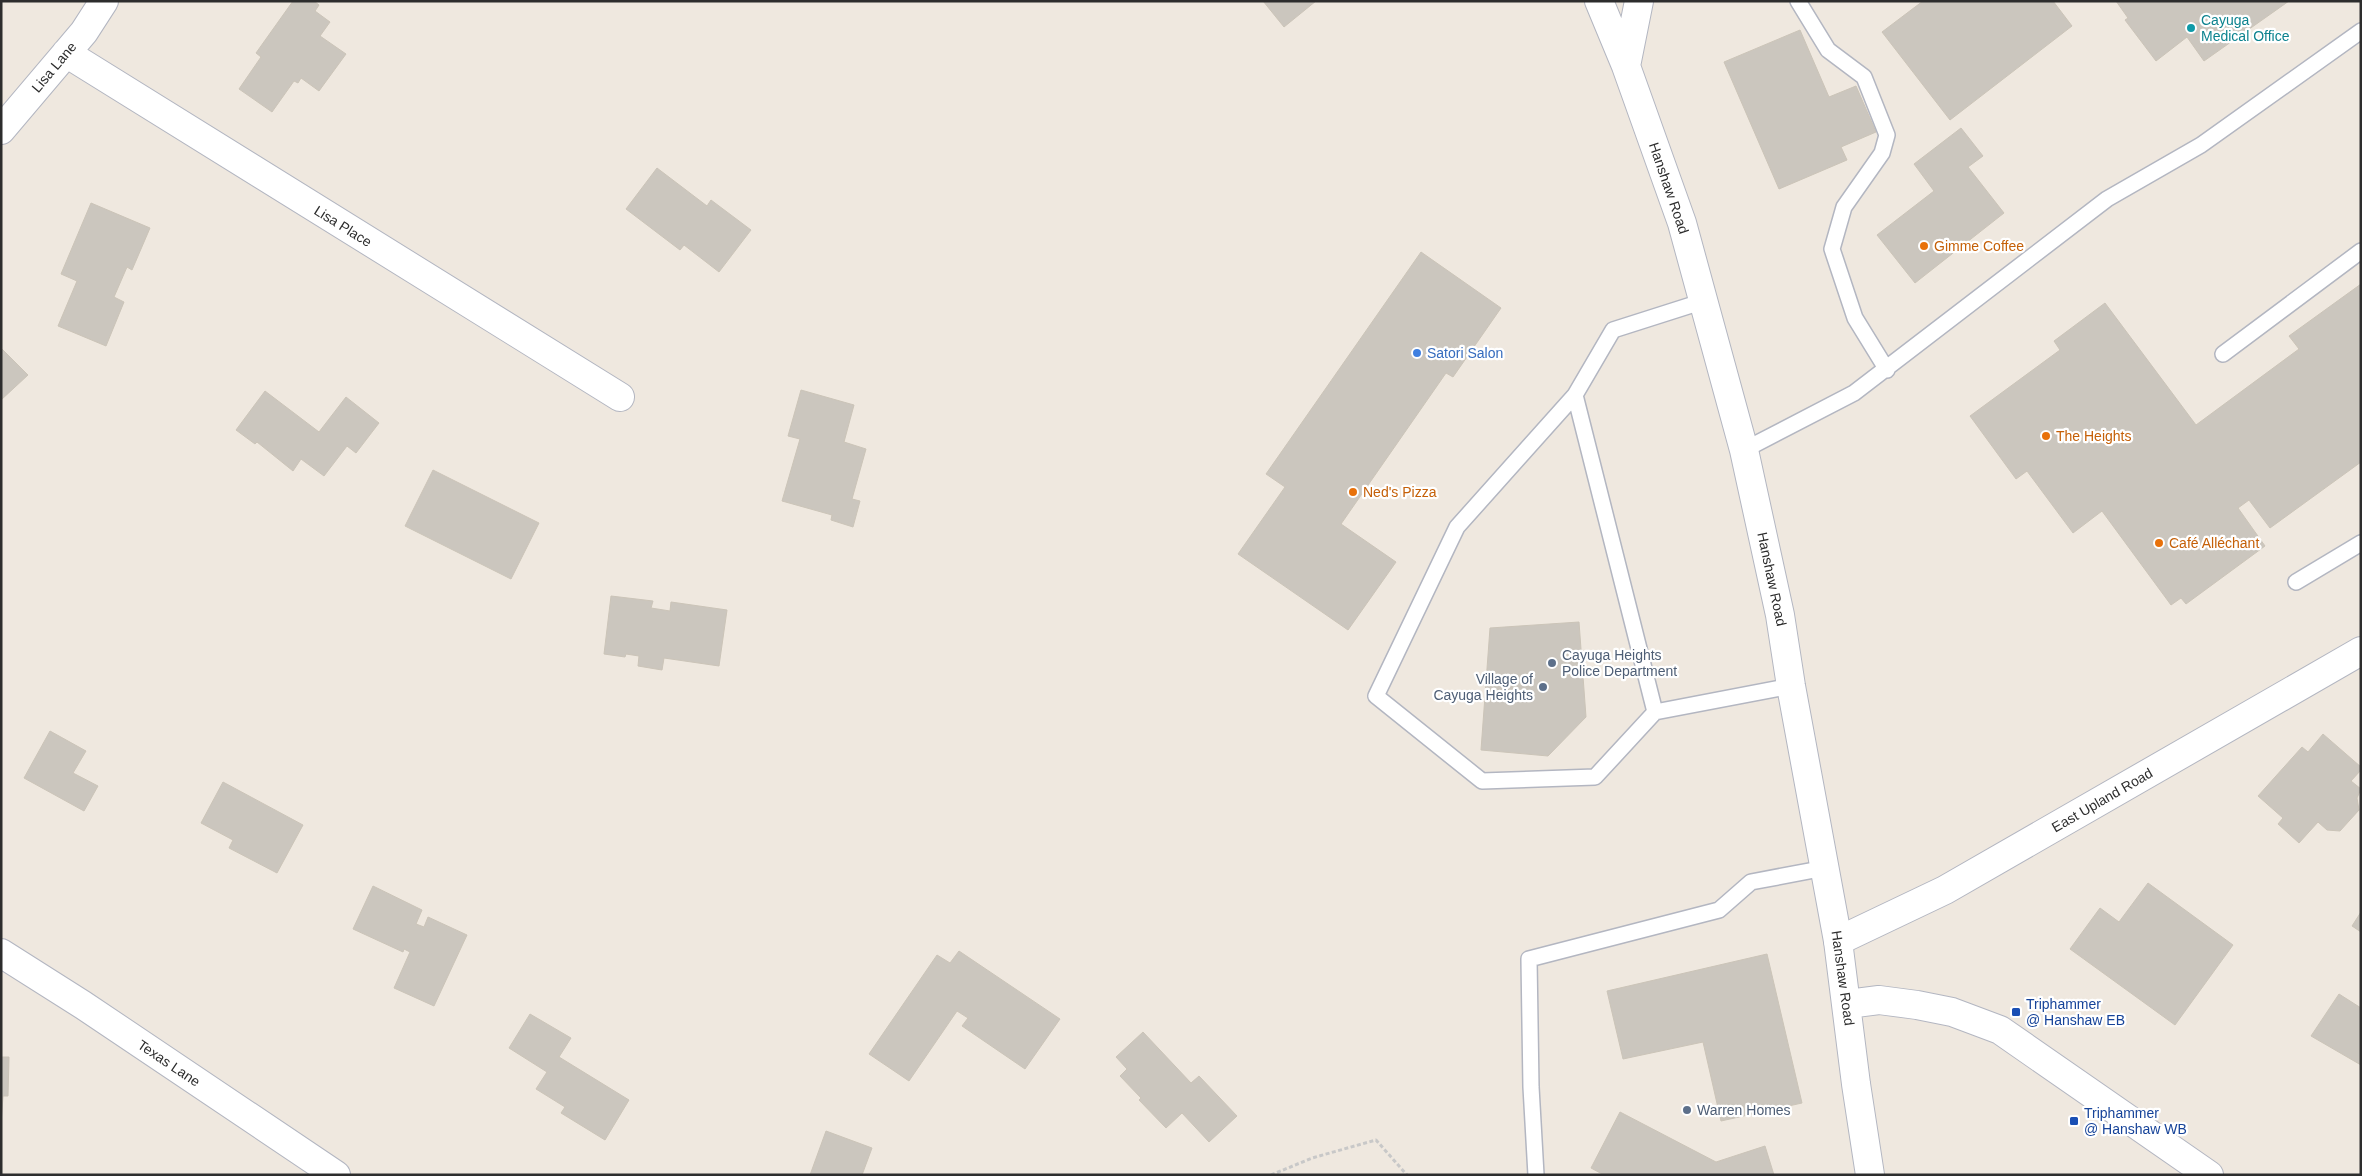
<svg xmlns="http://www.w3.org/2000/svg" width="2362" height="1176" viewBox="0 0 2362 1176" font-family="Arial,sans-serif">
<rect width="100%" height="100%" fill="#efe8df"/>
<path fill="#cbc6be" stroke="#cbc4b8" d="M 293,1 L 314,1 L 319,5 L 315,11 L 330,22 L 320,36 L 346,54 L 319,91 L 301,78 L 298,83 L 294,81 L 272,112 L 239,89 L 261,57 L 256,53 Z
M 1263,1 L 1316,1 L 1284,27 Z
M 1923,1 L 2053,1 L 2072,26 L 1950,120 L 1882,32 Z
M 2116,1 L 2289,1 L 2204,61 L 2187,37 L 2156,61 L 2125,20 L 2128,18 Z
M 1800,30 L 1829,97 L 1856,86 L 1876,132 L 1841,147 L 1847,160 L 1779,189 L 1724,62 Z
M 1961,128 L 1983,156 L 1968,167 L 2004,213 L 1915,283 L 1877,235 L 1934,191 L 1914,164 Z
M 657,168 L 707,206 L 711,200 L 751,230 L 719,272 L 684,245 L 680,250 L 626,209 Z
M 91,203 L 150,228 L 132,270 L 127,267 L 114,297 L 124,302 L 106,346 L 58,326 L 77,281 L 61,274 Z
M 1421,252 L 1501,308 L 1453,377 L 1446,373 L 1341,524 L 1396,562 L 1348,630 L 1238,554 L 1285,487 L 1266,474 Z
M 2361,284 L 2361,462 L 2270,528 L 2249,500 L 2238,508 L 2265,546 L 2186,604 L 2181,598 L 2171,605 L 2102,511 L 2073,533 L 2027,471 L 2016,479 L 1970,416 L 2060,350 L 2054,341 L 2105,303 L 2196,425 L 2299,349 L 2289,336 Z
M 1,348 L 28,375 L 1,400 Z
M 801,390 L 854,405 L 844,442 L 866,449 L 852,499 L 860,501 L 853,527 L 831,520 L 832,515 L 782,501 L 800,439 L 788,436 Z
M 265,391 L 319,432 L 346,397 L 379,423 L 356,453 L 347,446 L 324,476 L 301,459 L 293,471 L 257,442 L 255,444 L 236,430 Z
M 433,470 L 539,523 L 511,579 L 405,526 Z
M 611,596 L 653,601 L 651,608 L 670,611 L 671,602 L 727,610 L 719,666 L 664,658 L 662,670 L 638,666 L 639,656 L 626,654 L 625,657 L 604,654 Z
M 1579,622 L 1586,717 L 1548,756 L 1481,750 L 1490,628 Z
M 50,731 L 86,751 L 73,773 L 98,786 L 84,811 L 24,778 Z
M 2323,734 L 2361,767 L 2361,770 L 2351,781 L 2361,789 L 2357,798 L 2359,810 L 2340,831 L 2327,830 L 2318,822 L 2299,843 L 2278,824 L 2283,818 L 2258,796 L 2302,747 L 2308,752 Z
M 223,782 L 303,825 L 277,873 L 229,848 L 233,840 L 201,823 Z
M 2148,883 L 2233,945 L 2175,1025 L 2070,949 L 2100,908 L 2119,922 Z
M 373,886 L 422,910 L 416,924 L 424,927 L 428,917 L 467,935 L 434,1006 L 394,988 L 410,952 L 404,949 L 403,952 L 353,929 Z
M 2361,912 L 2361,932 L 2352,926 Z
M 959,951 L 1060,1019 L 1025,1069 L 962,1026 L 968,1018 L 957,1011 L 909,1081 L 869,1054 L 937,955 L 950,963 Z
M 1767,954 L 1802,1103 L 1721,1121 L 1703,1042 L 1623,1059 L 1607,991 Z
M 2339,994 L 2361,1008 L 2361,1065 L 2311,1036 Z
M 530,1014 L 571,1038 L 559,1057 L 629,1100 L 605,1140 L 561,1113 L 565,1107 L 536,1089 L 547,1072 L 509,1048 Z
M 1143,1032 L 1191,1083 L 1199,1076 L 1237,1116 L 1209,1142 L 1182,1113 L 1166,1128 L 1139,1100 L 1141,1098 L 1120,1076 L 1127,1069 L 1116,1057 Z
M 1,1057 L 9,1057 L 8,1096 L 3,1096 L 1,1124 Z
M 1620,1112 L 1716,1162 L 1765,1146 L 1774,1175 L 1604,1175 L 1591,1168 Z
M 826,1131 L 872,1148 L 862,1175 L 810,1175 Z"/>
<g fill="none" stroke-linecap="round" stroke-linejoin="round">
<g stroke="#b3b6c1" stroke-width="18">
<path id="service" d="M 1798,1 L 1828,50 L 1864,77 L 1887,135 L 1882,153 L 1844,207 L 1832,249 L 1855,318 L 1887,370
M 1704,301 L 1613,330 L 1575,395 L 1457,527 L 1376,696 L 1482,781 L 1595,777 L 1655,712 L 1791,686
M 2223,354 L 2361,251
M 1575,395 L 1655,712
M 1744,450 L 1854,393 L 2107,199 L 2201,145 L 2361,31
M 2296,582 L 2361,543
M 1536,1175 L 1531,1087 L 1529,959 L 1719,910 L 1751,882 L 1825,868"/>
</g>
<g stroke="#b3b6c1" stroke-width="30">
<path id="minor" d="M 66,53 L 620,397
M 1,130 L 84,32 L 104,1
M 1838,941 L 1945,890 L 2361,651
M 1,953 L 83,1005 L 336,1175"/>
</g>
<g stroke="#b3b6c1" stroke-width="30">
<path id="tertiary" d="M 1599,1 L 1626,66 L 1682,223 L 1744,450 L 1780,615 L 1791,686 L 1838,941 L 1856,1084 L 1870,1175
M 1626,66 L 1639,1
M 1848,1004 L 1879,1000 L 1917,1005 L 1952,1012 L 2000,1030 L 2209,1175"/>
</g>
<path stroke="#c8c8c8" stroke-width="3" stroke-dasharray="4 2.5" stroke-linecap="butt" d="M 1271,1175 L 1312,1158 L 1376,1140 L 1407,1175"/>
<use href="#service" stroke="#fff" stroke-width="15"/>
<use href="#minor" stroke="#fff" stroke-width="28"/>
<use href="#tertiary" stroke="#fff" stroke-width="28"/>
</g>
<circle fill="#0f9aa8" stroke="#fff" stroke-width="2" cx="2191" cy="28" r="5"/>
<g fill="#e8710a" stroke="#fff" stroke-width="2">
<circle cx="1924" cy="246" r="5"/>
<circle cx="2046" cy="436" r="5"/>
<circle cx="1353" cy="492" r="5"/>
<circle cx="2159" cy="543" r="5"/>
</g>
<circle fill="#3f7fe0" stroke="#fff" stroke-width="2" cx="1417" cy="353" r="5"/>
<g fill="#5c6f8a" stroke="#fff" stroke-width="2">
<circle cx="1552" cy="663" r="5"/>
<circle cx="1543" cy="687" r="5"/>
<circle cx="1687" cy="1110" r="5"/>
</g>
<g fill="#1a4fb4" stroke="#fff" stroke-width="2">
<rect x="2011" y="1007" width="10" height="10" rx="2.5"/>
<rect x="2069" y="1116" width="10" height="10" rx="2.5"/>
</g>
<g text-anchor="middle" stroke-width="4.5" stroke-linejoin="round" paint-order="stroke">
<g font-size="14" fill="#0d838f" stroke="#fff" text-anchor="start">
<text x="2201" y="25">Cayuga<tspan x="2201" dy="16">Medical Office</tspan></text>
</g>
<g font-size="14" fill="#2d2d2d" stroke="#fff">
<text transform="translate(54 67) rotate(-50)" y="5">Lisa Lane</text>
<text transform="translate(1669 188) rotate(71)" y="5">Hanshaw Road</text>
<text transform="translate(343 226) rotate(32)" y="5">Lisa Place</text>
<text transform="translate(1772 579) rotate(78)" y="5">Hanshaw Road</text>
<text transform="translate(2102 800) rotate(-30)" y="5">East Upland Road</text>
<text transform="translate(1843 978) rotate(82)" y="5">Hanshaw Road</text>
<text transform="translate(169 1063) rotate(34)" y="5">Texas Lane</text>
</g>
<g font-size="14" fill="#c56008" stroke="#fff" text-anchor="start">
<text x="1934" y="251">Gimme Coffee</text>
<text x="2056" y="441">The Heights</text>
<text x="1363" y="497">Ned's Pizza</text>
<text x="2169" y="548">Café Alléchant</text>
</g>
<g font-size="14" fill="#366cbe" stroke="#fff" text-anchor="start">
<text x="1427" y="358">Satori Salon</text>
</g>
<g font-size="14" fill="#4e5e75" stroke="#fff" text-anchor="start">
<text x="1562" y="660">Cayuga Heights<tspan x="1562" dy="16">Police Department</tspan></text>
<text x="1533" y="684" text-anchor="end">Village of<tspan x="1533" dy="16">Cayuga Heights</tspan></text>
<text x="1697" y="1115">Warren Homes</text>
</g>
<g font-size="14" fill="#164399" stroke="#fff" text-anchor="start">
<text x="2026" y="1009">Triphammer<tspan x="2026" dy="16">@ Hanshaw EB</tspan></text>
<text x="2084" y="1118">Triphammer<tspan x="2084" dy="16">@ Hanshaw WB</tspan></text>
</g>
</g>
<rect width="2362" height="1176" fill="none" stroke="#2d2d2d" stroke-width="5"/>
</svg>
